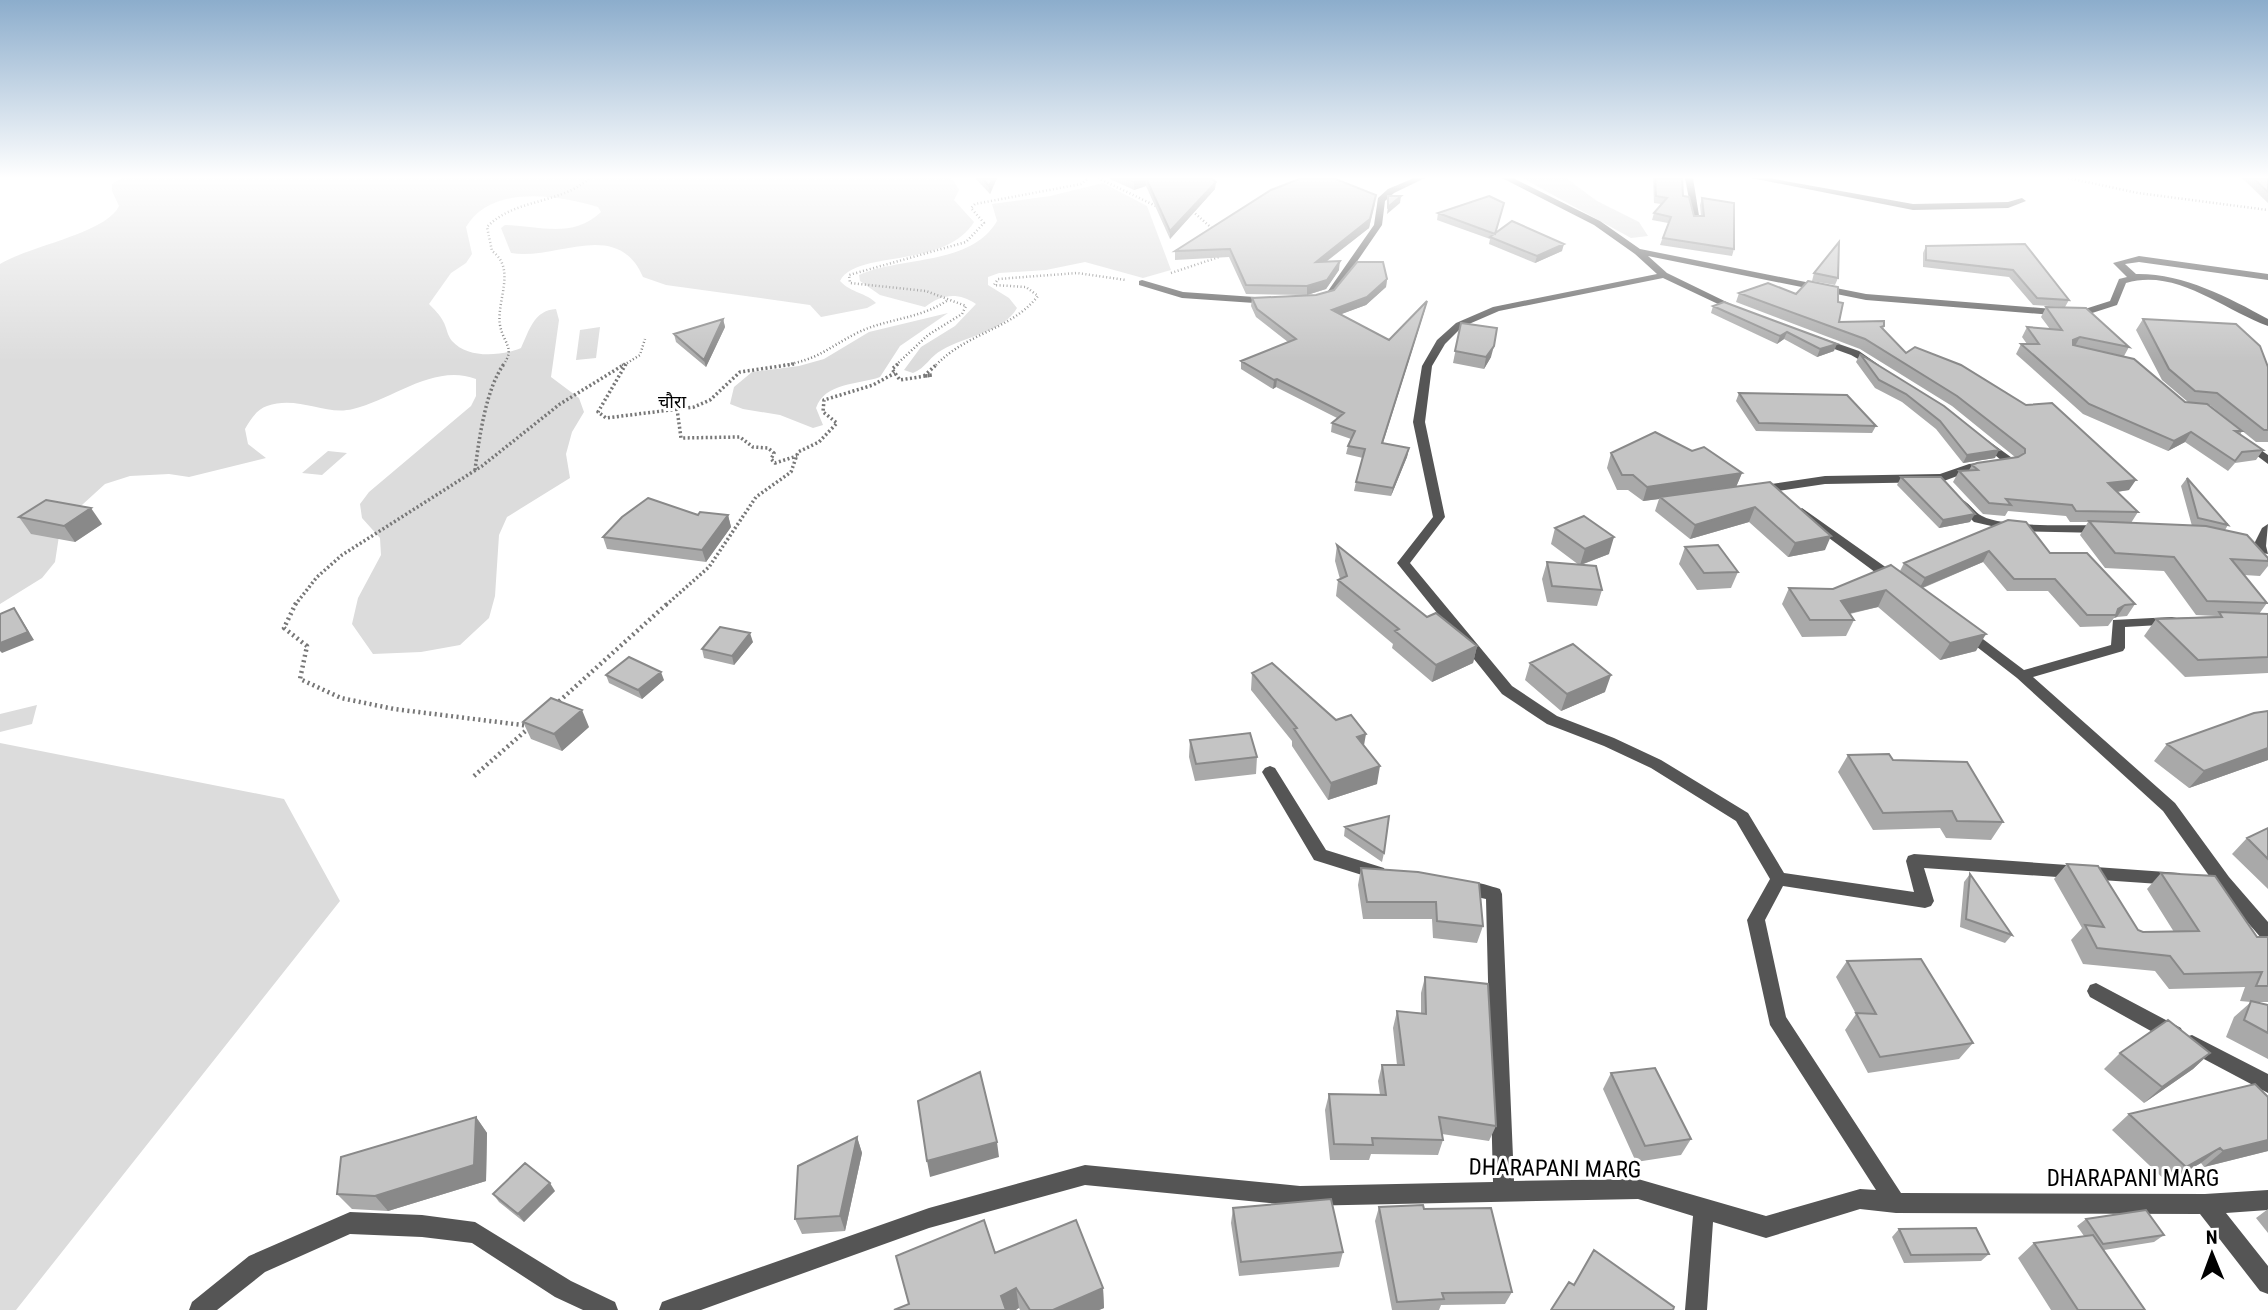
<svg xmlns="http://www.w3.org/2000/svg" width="2268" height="1310" viewBox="0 0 2268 1310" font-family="'Roboto Condensed','Noto Sans Devanagari',sans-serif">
<rect width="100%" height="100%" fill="#fff"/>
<path fill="#dcdcdc" d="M 122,178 L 952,178 L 959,190 L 954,200 L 974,222 C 944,270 856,249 840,281 C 851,293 867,293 876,303 L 867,308 L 821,317 L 810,305 L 666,285 L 643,277 C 617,217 556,261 511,253 L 501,228 L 505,225 C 539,226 573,239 601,212 L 598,207 C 558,195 491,184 466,227 L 472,254 L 466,263 L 451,273 L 429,304 C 434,309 440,315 443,321 C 447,328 447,335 452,341 C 468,359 501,356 521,348 C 529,331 534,310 556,309 L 559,320 L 551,377 L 579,398 L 584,412 L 572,432 L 566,454 L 570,478 L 507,517 L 499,535 L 495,596 L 489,618 L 460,645 L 421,652 L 373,654 L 352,624 L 358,598 L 381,555 L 380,538 L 362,518 L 360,504 L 369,492 L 471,406 L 476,396 L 476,379 C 434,363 394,399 353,409 C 325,416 298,395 267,406 C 257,409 250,420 245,429 L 248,444 L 266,458 L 189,477 L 169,474 L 130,476 L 105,484 L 71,515 L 59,536 L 55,562 L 42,578 L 0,604 L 0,264 C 29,246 107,233 119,206 L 112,191 L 112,184 Z
M 1522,178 L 1566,178 L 1597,201 L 1639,222 L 1648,236 L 1631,238 Z
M 1103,183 L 1147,206 L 1171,270 L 1143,278 L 1085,262 L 1046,270 L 999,273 L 988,277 L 988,285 L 1009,298 L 1017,308 C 1004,332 965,336 942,350 C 930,356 926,368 913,373 L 904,370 L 921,347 L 955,326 L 976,304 C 958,292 942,294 925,307 L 880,295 L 860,281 L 859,275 C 901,256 971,266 997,221 L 992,204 L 1050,196 Z
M 948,313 L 900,346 L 880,377 C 858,385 825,382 816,408 L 823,425 L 813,428 L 780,415 L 743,409 L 730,404 L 734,387 L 752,372 L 799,366 L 824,359 L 869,332 Z
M 600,327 L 596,358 L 576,360 L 580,330 Z
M 328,451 L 347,453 L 322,475 L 302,473 Z
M 37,705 L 32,724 L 0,732 L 0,714 Z
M 0,743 L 284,799 L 340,901 L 16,1310 L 0,1310 Z"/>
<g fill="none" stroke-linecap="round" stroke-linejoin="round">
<path stroke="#777" stroke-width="2.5" stroke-dasharray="1 2.5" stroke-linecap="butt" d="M 1098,178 L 1158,207
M 2068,178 L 2138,193 L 2268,210
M 1190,209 L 1215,231
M 1171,273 L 1219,257
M 503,365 C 516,348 503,343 500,325 C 496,301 517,269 492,251 L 487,227 C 515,198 559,205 590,178
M 622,365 L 625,364
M 624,365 L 640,355 L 645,339
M 784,365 C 818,360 829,347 857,333 C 887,318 918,320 948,300
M 896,365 L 928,335 L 962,314 L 966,306 L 926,291 L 850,283 L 849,275 L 966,242 L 984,223 L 971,208 L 975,204 L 1081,184 L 1089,178
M 936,365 C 968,332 1011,330 1038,296 L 1026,287 L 994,285 L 998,279 L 1077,273 L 1126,280"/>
<path stroke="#777" stroke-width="3.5" stroke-dasharray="2 2.5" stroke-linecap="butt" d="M 626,364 L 598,412 L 606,418 L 694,407 L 710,400 L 740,372 L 794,364
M 898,364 L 892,369 L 900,380 L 932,375 L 925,376
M 924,376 L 937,364
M 677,409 L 681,438 L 740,437 L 753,447 L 768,448 L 774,453 L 771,459 L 775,463 L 797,456
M 475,470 C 479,439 486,388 504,364
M 295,605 L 317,577 L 342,555 L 482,466 L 560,404 L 625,364
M 666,605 L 709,567 L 756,497 L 791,472 L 798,452 L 819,442 L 837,423 L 823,412 L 824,400 L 873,385 L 895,373"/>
<path stroke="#777" stroke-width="4.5" stroke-dasharray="2 3.5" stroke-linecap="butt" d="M 296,603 L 284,628 L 307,646 L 300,679 L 341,698 L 394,709 L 530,726
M 555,705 L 668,603
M 474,776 L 530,727"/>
<path fill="#555" fill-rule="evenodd" d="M 1414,178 L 1425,178 L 1394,193 L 1385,201 L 1382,225 L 1334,295 L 1317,299 L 1317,295 L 1328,291 L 1374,225 L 1378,198 L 1388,189 Z
M 1502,178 L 1513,178 L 1600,221 L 1640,249 L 1866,294 L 2065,310 L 2088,308 L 2110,301 L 2119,279 L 2127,277 L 2113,263 L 2139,256 L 2268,274 L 2268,280 L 2139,262 L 2125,264 L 2136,274 C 2182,273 2228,297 2268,319 L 2268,326 C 2223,310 2177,268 2126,283 L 2117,305 L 2089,314 L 2065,316 L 1866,300 L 1648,256 L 1667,273 L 1743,310 L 1735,312 L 1663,278 L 1499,311 L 1462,327 L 1445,344 L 1432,366 L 1425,422 L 1445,517 L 1410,563 L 1512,686 L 1557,716 L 1614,738 L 1661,760 L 1748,813 L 1784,873 L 1914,892 L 1906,861 L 1908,856 L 1914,854 L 2180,873 L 2182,878 L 2180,883 L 2174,885 L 1924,868 L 1934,901 L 1931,906 L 1925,908 L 1783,886 L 1765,920 L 1786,1017 L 1901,1193 L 2205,1194 L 2268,1190 L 2268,1210 L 2226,1213 L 2268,1266 L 2268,1294 L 2260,1291 L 2200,1214 L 1896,1213 L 1860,1209 L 1766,1238 L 1713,1222 L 1707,1310 L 1685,1310 L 1693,1216 L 1638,1199 L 1300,1206 L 1085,1185 L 929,1228 L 701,1310 L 659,1310 L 662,1302 L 670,1299 L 929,1208 L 1085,1165 L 1300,1186 L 1493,1182 L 1486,899 L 1458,893 L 1456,888 L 1458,883 C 1470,879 1488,885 1500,889 L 1502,894 L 1514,1181 L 1638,1179 L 1766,1216 L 1860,1189 L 1876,1190 L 1770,1025 L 1747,920 L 1770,879 L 1736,821 L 1651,768 L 1604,746 L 1547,724 L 1502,694 L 1397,563 L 1433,517 L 1413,422 L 1422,366 L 1437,340 L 1456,323 L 1493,307 L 1657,274 L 1635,254 L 1594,225 Z
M 1685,178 L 1693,178 L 1700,222 L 1693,220 Z
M 1751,178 L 1769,178 L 1913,204 L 2008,202 L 2022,198 L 2026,201 L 2008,208 L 1913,210 Z
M 1142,280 L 1183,292 L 1269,298 L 1274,301 L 1269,304 L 1182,298 L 1139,285 L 1139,281 Z
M 1819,337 L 1859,351 L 1879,365 L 1874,368 L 1851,355 L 1815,342 L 1815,338 Z
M 1983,437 L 2015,460 L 2015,464 L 1971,471 L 1941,482 L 1825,484 L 1758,494 L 1752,490 L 1758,486 L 1825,476 L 1940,474 L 1969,464 L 2001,460 L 1979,442 L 1977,440 Z
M 2248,441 L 2268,455 L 2268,464 L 2244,446 L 2244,442 Z
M 1961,499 C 1970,503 1974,512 1982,516 C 2004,528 2075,525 2102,525 L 2108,529 L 2102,533 L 2013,531 L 1974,522 L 1955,503 Z
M 1802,508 L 1901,578 L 1903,581 L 1901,584 L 1891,584 L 1798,515 L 1796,512 Z
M 2268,524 L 2266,546 L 2268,554 L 2239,549 L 2237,546 L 2239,543 L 2254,544 L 2262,528 Z
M 2172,617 L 2177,618 L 2179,621 L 2177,624 L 2125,627 L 2125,648 L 2123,651 L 2033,677 L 2175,803 L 2229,877 L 2268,922 L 2268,941 L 2262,939 L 2217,887 L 2163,811 L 2017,678 L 1959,633 L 1961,630 L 1971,630 L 2024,670 L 2111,645 L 2113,620 Z
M 1270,766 L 1275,768 L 1326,850 L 1384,868 L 1386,873 L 1384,878 L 1378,880 L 1314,860 L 1262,772 L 1265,768 Z
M 2096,983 L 2181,1028 L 2183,1034 L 2181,1040 L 2174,1042 L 2167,1040 L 2090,997 L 2087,991 L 2090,985 Z
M 2192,1035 L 2268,1074 L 2268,1093 L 2185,1049 L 2183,1043 L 2185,1037 Z
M 350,1212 L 422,1215 L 475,1222 L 571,1281 L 615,1302 L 618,1310 L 583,1310 L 555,1297 L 472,1243 L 422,1237 L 350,1234 L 265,1272 L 217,1310 L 189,1310 L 192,1302 L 249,1256 Z"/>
</g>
<path fill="#a9a9a9" d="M 975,178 L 997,178 L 990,194 Z
M 1108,178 L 1211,178 L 1215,189 L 1170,239 L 1146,186 L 1134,190 Z
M 1653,178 L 1682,178 L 1683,196 L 1694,216 L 1701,216 L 1700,205 L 1702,198 L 1734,249 L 1732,256 L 1660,245 L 1668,223 L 1652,220 L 1654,213 L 1661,204 L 1654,203 Z
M 2242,178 L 2268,178 L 2268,203 Z
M 1504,203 L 1496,233 L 1562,251 L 1535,263 L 1489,244 L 1490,239 L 1437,220 L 1438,213 Z
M 1375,204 L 1369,228 L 1326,262 L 1339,270 L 1326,289 L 1307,295 L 1246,294 L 1229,257 L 1175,260 L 1175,251 Z
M 2025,244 L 2069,300 L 2065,307 L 2033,305 L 2009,277 L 1923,267 L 1923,253 L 1926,246 Z
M 1814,273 L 1838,278 L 1835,285 L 1812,281 Z
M 1387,279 L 1386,287 L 1366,305 L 1341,314 L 1389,340 L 1425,309 L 1383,443 L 1409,448 L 1407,457 L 1391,496 L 1354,491 L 1356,482 L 1363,458 L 1346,454 L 1348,446 L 1351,439 L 1331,432 L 1332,423 L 1337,418 L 1276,387 L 1273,389 L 1241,369 L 1241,361 L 1288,342 L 1256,317 L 1251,306 L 1252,298 L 1316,295 L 1334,290 Z
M 1739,293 L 1796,294 L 1838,302 L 1839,322 L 1884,326 L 1883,329 L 1906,353 L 2129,490 L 2117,492 L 2138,512 L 2131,523 L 2192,526 L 2181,486 L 2187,478 L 2228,525 L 2225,530 L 2268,558 L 2268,566 L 2260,576 L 2244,575 L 2267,603 L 2259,614 L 2268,614 L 2268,673 L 2185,677 L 2144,636 L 2156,619 L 2216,616 L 2196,615 L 2164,571 L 2105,568 L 2080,535 L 2088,522 L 2070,522 L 2066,516 L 2008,511 L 2005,516 L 1983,514 L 1953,482 L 1959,471 L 1969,470 L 1972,465 L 2015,457 L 1952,406 L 1860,349 L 1736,302 Z
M 1724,302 L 1834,351 L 1817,357 L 1784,339 L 1777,344 L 1711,313 L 1713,306 Z
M 2046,307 L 2129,347 L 2124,356 L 2185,402 L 2188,402 L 2162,380 L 2136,330 L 2143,319 L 2268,367 L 2268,442 L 2256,442 L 2210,405 L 2207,405 L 2242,431 L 2240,435 L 2263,450 L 2256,460 L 2235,463 L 2228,471 L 2185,442 L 2168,451 L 2083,414 L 2016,354 L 2021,344 L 2027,344 L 2022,337 L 2027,327 L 2050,329 L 2041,317 Z
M 723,319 L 725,327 L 706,367 L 676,342 L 674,334 Z
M 1461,323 L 1491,357 L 1484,369 L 1453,363 Z
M 1860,354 L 1995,458 L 1963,463 L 1936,429 L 1902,402 L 1875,388 L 1856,362 Z
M 1739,393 L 1876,426 L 1872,433 L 1756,431 L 1736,401 Z
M 1692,451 L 1742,473 L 1736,487 L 1825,550 L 1788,557 L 1749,522 L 1690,539 L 1655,511 L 1659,499 L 1643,501 L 1628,490 L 1617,490 L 1607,468 L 1611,453 Z
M 1901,477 L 1970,522 L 1939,528 L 1897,485 Z
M 728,515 L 731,527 L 706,562 L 607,549 L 603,537 Z
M 19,517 L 102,524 L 75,542 L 31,534 Z
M 2008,520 L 2050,553 L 2135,604 L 2127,616 L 2117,617 L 2114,618 L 2108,626 L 2080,627 L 2048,591 L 2007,591 L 1983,562 L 1923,588 L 1976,651 L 1940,660 L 1878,607 L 1850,614 L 1854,620 L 1846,636 L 1802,637 L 1782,604 L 1789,588 L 1833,589 L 1900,571 L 1904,563 Z
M 1555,528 L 1609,554 L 1581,565 L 1602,590 L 1597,606 L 1547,602 L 1542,579 L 1547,562 L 1579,565 L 1551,544 Z
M 1337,545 L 1427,617 L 1477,646 L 1473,663 L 1432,682 L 1392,648 L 1393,644 L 1336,596 L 1338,580 L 1340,579 L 1335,561 Z
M 1685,547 L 1738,572 L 1731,588 L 1697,590 L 1679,564 Z
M 753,642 L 734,665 L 704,658 L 702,649 Z
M 1530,663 L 1605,692 L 1561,711 L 1525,680 Z
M 1252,673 L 1364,746 L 1377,784 L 1328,800 L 1292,746 L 1292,741 L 1251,690 Z
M 606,675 L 664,680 L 642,699 L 609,683 Z
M 2268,711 L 2268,760 L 2189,788 L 2154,761 L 2167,744 Z
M 523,722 L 589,727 L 562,751 L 531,739 Z
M 1190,740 L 1257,757 L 1256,774 L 1195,781 L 1189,757 Z
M 1848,755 L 1893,760 L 2003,822 L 1991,840 L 1946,838 L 1940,828 L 1873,830 L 1838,772 Z
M 1345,827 L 1384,853 L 1382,862 L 1344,836 Z
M 2268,828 L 2268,889 L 2232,854 L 2247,838 Z
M 2067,864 L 2138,930 L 2143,932 L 2174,932 L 2147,889 L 2161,873 L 2257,937 L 2268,937 L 2268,1002 L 2254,1002 L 2268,1005 L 2268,1059 L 2226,1037 L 2234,1017 L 2251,1002 L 2240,1001 L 2245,987 L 2169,989 L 2155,971 L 2083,964 L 2071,940 L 2082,928 L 2054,879 Z
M 1361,868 L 1418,872 L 1483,926 L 1477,943 L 1433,938 L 1432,919 L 1363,919 L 1358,885 Z
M 1970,874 L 2012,935 L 2005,943 L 1960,927 L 1964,882 Z
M 1847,961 L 1973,1043 L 1959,1059 L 1868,1073 L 1845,1030 L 1856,1014 L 1836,977 Z
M 1425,977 L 1496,1126 L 1489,1141 L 1442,1134 L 1443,1140 L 1438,1155 L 1371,1154 L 1369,1160 L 1330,1160 L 1325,1110 L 1329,1094 L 1380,1095 L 1378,1081 L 1382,1065 L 1397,1065 L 1393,1028 L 1397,1011 L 1421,1013 L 1421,993 Z
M 2120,1053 L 2210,1053 L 2193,1069 L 2144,1103 L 2104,1069 Z
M 1611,1073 L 1691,1139 L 1681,1155 L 1636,1162 L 1603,1089 Z
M 2129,1114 L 2268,1151 L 2204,1167 L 2201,1163 L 2167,1182 L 2112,1130 Z
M 476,1117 L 487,1133 L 486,1181 L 388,1211 L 352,1209 L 337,1194 Z
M 857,1137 L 862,1153 L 845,1231 L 802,1234 L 795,1219 Z
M 555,1191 L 524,1222 L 499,1202 L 493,1194 Z
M 1379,1207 L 1424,1209 L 1512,1292 L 1505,1304 L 1441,1305 L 1439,1310 L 1392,1310 L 1375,1221 Z
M 1233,1208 L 1343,1252 L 1339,1267 L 1239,1276 L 1231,1223 Z
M 2268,1209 L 2268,1233 L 2256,1218 Z
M 2086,1219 L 2164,1235 L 2154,1242 L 2104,1250 L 2145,1310 L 2051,1310 L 2018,1258 L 2034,1243 L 2084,1236 L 2077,1226 Z
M 1899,1229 L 1989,1254 L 1981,1261 L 1904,1263 L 1892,1237 Z
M 995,1253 L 1103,1288 L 1104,1308 L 1099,1310 L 1020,1310 L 1019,1308 L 909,1304 Z"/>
<path fill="#898989" d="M 993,178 L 997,178 L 990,194 L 989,186 Z
M 1146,178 L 1146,186 L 1134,190 L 1134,182 Z
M 1216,182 L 1215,189 L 1170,239 L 1170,231 Z
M 1376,195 L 1369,228 L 1315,270 L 1316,262 Z
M 1401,196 L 1400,203 L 1387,214 L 1388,207 Z
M 1564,244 L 1562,251 L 1535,263 L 1537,256 Z
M 1340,261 L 1339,270 L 1326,289 L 1307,295 L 1307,286 Z
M 1387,279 L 1386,287 L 1366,305 L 1331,318 L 1332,310 Z
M 1427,301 L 1425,309 L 1380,451 L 1382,443 Z
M 723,319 L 725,327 L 706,367 L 704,360 Z
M 1787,332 L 1784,339 L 1777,344 L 1780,336 Z
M 2080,337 L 2075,346 L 2068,350 L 2073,340 Z
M 1837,344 L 1834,351 L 1817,357 L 1820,349 Z
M 1494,346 L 1491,357 L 1484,369 L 1486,357 Z
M 1277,379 L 1276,387 L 1273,389 L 1274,380 Z
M 2191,432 L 2185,442 L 2168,451 L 2174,441 Z
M 1409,448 L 1407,457 L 1391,496 L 1393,488 Z
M 1999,450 L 1995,458 L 1963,463 L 1967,455 Z
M 1742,473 L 1736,487 L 1660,497 L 1659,499 L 1643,501 L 1647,487 Z
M 2136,480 L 2129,490 L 2101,494 L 2108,483 Z
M 1755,507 L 1749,522 L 1690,539 L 1695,525 Z
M 91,508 L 102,524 L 75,542 L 64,526 Z
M 1975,514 L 1970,522 L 1939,528 L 1943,520 Z
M 728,515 L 731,527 L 706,562 L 702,550 Z
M 1831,536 L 1825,550 L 1788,557 L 1795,543 Z
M 1614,537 L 1609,554 L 1580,565 L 1585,549 Z
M 1989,551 L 1983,562 L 1919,589 L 1925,578 Z
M 1886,590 L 1878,607 L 1833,617 L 1841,601 Z
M 2125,605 L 2117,617 L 2114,618 L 2116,615 L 2118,609 Z
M 14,608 L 20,617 L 34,640 L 2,653 L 0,651 L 0,643 Z
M 750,633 L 753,642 L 734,665 L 732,656 Z
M 1986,634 L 1976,651 L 1940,660 L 1950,643 Z
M 1477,646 L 1473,663 L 1432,682 L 1436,665 Z
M 661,672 L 664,680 L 642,699 L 638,690 Z
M 1611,675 L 1605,692 L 1561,711 L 1567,694 Z
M 582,710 L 589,727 L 562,751 L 554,734 Z
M 1366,734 L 1363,751 L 1357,737 Z
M 2268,748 L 2268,760 L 2189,788 L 2204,771 Z
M 1380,766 L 1377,784 L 1328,800 L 1331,783 Z
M 2210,1053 L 2193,1069 L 2144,1103 L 2162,1087 Z
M 476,1117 L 487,1133 L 486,1181 L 388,1211 L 375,1196 Z
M 857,1137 L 862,1153 L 845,1231 L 840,1216 Z
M 2268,1140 L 2268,1151 L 2204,1167 L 2223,1151 Z
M 997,1142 L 999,1157 L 930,1177 L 927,1161 Z
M 2220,1148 L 2201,1163 L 2167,1182 L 2186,1167 Z
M 550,1183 L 555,1191 L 524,1222 L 518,1214 Z
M 1016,1288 L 1019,1308 L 1016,1310 L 1003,1310 L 1001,1296 Z
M 1103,1288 L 1104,1308 L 1099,1310 L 1053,1310 Z"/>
<path fill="#c4c4c4" stroke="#898989" stroke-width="2" d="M 982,178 L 993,178 L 989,186 Z
M 1125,178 L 1211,178 L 1216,182 L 1170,231 L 1146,178 L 1134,182 Z
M 1302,178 L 1333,178 L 1376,195 L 1370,219 L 1316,262 L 1340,261 L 1327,280 L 1307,286 L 1246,285 L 1230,249 L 1175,251 L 1271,190 Z
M 1655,178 L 1682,178 L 1683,196 L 1689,197 L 1694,216 L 1704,216 L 1702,198 L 1734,203 L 1734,249 L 1663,238 L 1671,217 L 1654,213 L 1667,198 L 1656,196 Z
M 2253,178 L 2268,178 L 2268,192 Z
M 1388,196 L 1401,196 L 1388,207 Z
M 1489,196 L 1504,203 L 1495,234 L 1438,213 Z
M 1512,221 L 1564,244 L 1537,256 L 1490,237 Z
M 1839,242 L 1838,278 L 1814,273 Z
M 2025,244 L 2069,300 L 2037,298 L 2013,270 L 1926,260 L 1926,246 Z
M 1357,262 L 1383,262 L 1387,279 L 1367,297 L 1332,310 L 1389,340 L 1427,301 L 1382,443 L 1409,448 L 1393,488 L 1356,482 L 1365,449 L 1348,446 L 1355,431 L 1332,423 L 1344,413 L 1277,379 L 1274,380 L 1241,361 L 1296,339 L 1257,309 L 1252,298 L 1316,295 L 1334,290 Z
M 1808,281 L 1838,287 L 1838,302 L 1843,303 L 1839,322 L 1884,321 L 1884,326 L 1881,327 L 1906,353 L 1915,347 L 1961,365 L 2026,405 L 2052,403 L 2136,480 L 2108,483 L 2138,512 L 2076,511 L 2072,505 L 2006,499 L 2011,505 L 1989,503 L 1959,471 L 1978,470 L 1972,465 L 1977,463 L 2018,457 L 2025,453 L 2025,449 L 1957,396 L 1865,339 L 1739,293 L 1768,283 L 1796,294 Z
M 1724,302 L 1837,344 L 1820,349 L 1787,332 L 1780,336 L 1713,306 Z
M 2046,307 L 2086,308 L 2129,347 L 2080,337 L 2073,340 L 2073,345 L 2134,359 L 2185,402 L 2207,404 L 2242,431 L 2235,431 L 2263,450 L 2242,452 L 2235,461 L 2191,432 L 2174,441 L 2089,404 L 2021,344 L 2039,344 L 2027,327 L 2062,330 Z
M 723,319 L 704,360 L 674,334 Z
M 2143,319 L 2236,324 L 2260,346 L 2268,367 L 2268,430 L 2264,430 L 2217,393 L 2195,391 L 2169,369 Z
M 1461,323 L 1497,328 L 1494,346 L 1486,357 L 1455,351 Z
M 1860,354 L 1944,406 L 1999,450 L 1967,455 L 1940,421 L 1906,394 L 1879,380 Z
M 1739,393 L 1847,395 L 1876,426 L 1759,423 Z
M 1655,432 L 1692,451 L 1704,447 L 1742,473 L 1647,487 L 1633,475 L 1622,475 L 1611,453 Z
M 1901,477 L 1941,477 L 1975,514 L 1943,520 Z
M 2187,478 L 2228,525 L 2198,518 Z
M 1770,482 L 1831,536 L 1795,543 L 1755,507 L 1695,525 L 1660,497 Z
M 648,498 L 698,515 L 700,512 L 728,515 L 702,550 L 603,537 L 622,517 Z
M 46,500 L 91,508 L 64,526 L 19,517 Z
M 1584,516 L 1614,537 L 1585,549 L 1555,528 Z
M 2008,520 L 2026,522 L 2050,553 L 2087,553 L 2135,604 L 2125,605 L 2118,609 L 2116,615 L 2087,615 L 2055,579 L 2014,579 L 1989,551 L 1925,578 L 1904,563 Z
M 2089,521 L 2206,526 L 2247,535 L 2268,558 L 2268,561 L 2231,559 L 2267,603 L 2207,601 L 2174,557 L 2115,553 Z
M 1337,545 L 1427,617 L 1436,613 L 1477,646 L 1436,665 L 1395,631 L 1399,629 L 1338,580 L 1347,576 Z
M 1718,545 L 1738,572 L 1704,573 L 1685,547 Z
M 1547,562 L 1596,566 L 1602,590 L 1552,586 Z
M 1891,565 L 1986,634 L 1950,643 L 1886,590 L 1841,601 L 1854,620 L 1810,620 L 1789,588 L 1833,589 Z
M 14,608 L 28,632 L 0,643 L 0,614 Z
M 2219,612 L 2268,614 L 2268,657 L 2198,660 L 2156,619 L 2222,617 Z
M 720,627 L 750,633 L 732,656 L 702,649 Z
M 1573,644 L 1611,675 L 1567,694 L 1530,663 Z
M 629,657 L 661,672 L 638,690 L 606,675 Z
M 1272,663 L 1336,720 L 1351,715 L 1366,734 L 1357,737 L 1380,766 L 1331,783 L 1294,729 L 1297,728 L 1252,673 Z
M 551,698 L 582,710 L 554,734 L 523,722 Z
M 2268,711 L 2268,748 L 2204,771 L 2167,744 L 2254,713 Z
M 1250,733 L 1257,757 L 1196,764 L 1190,740 Z
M 1889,754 L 1893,760 L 1967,762 L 2003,822 L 1957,821 L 1952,811 L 1883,813 L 1848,755 Z
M 1389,816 L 1384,853 L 1345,827 Z
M 2268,828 L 2268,859 L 2247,838 Z
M 2067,864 L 2098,866 L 2138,930 L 2143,932 L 2199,931 L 2161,873 L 2215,876 L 2257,937 L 2268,937 L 2268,986 L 2256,986 L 2262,972 L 2184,974 L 2170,956 L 2097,948 L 2085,925 L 2104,927 Z
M 1361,868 L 1418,872 L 1479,883 L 1483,926 L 1437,921 L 1436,902 L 1367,902 Z
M 1970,874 L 2012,935 L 1966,919 Z
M 1921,959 L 1973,1043 L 1880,1057 L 1856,1013 L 1876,1014 L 1847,961 Z
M 1425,977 L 1488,984 L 1496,1126 L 1439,1117 L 1443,1140 L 1372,1138 L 1373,1145 L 1334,1144 L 1329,1094 L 1386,1095 L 1382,1065 L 1404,1065 L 1397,1011 L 1426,1014 Z
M 2251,1001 L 2268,1005 L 2268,1033 L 2244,1020 Z
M 2168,1020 L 2210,1053 L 2162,1087 L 2120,1053 Z
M 1655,1068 L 1691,1139 L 1645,1146 L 1611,1073 Z
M 980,1072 L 997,1142 L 927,1161 L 918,1101 Z
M 2255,1084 L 2268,1097 L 2268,1140 L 2223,1151 L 2220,1148 L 2186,1167 L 2129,1114 Z
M 476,1117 L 474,1165 L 375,1196 L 337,1194 L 341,1157 Z
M 857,1137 L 840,1216 L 795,1219 L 798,1166 Z
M 525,1163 L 550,1183 L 518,1214 L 493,1194 Z
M 1331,1199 L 1343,1252 L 1241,1262 L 1233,1208 Z
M 1423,1205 L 1424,1209 L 1491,1208 L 1512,1292 L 1442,1293 L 1444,1299 L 1397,1302 L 1379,1207 Z
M 2146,1210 L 2164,1235 L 2103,1244 L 2086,1219 Z
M 984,1220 L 995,1253 L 1076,1220 L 1103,1288 L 1053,1310 L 1030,1310 L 1016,1288 L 1001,1296 L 1006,1310 L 894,1310 L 909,1304 L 896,1256 Z
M 1976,1228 L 1989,1254 L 1911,1255 L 1899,1229 Z
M 2093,1235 L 2145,1310 L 2078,1310 L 2034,1243 Z
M 1594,1250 L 1674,1307 L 1673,1310 L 1551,1310 L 1569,1282 L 1574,1285 Z"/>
<linearGradient id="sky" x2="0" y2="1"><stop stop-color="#8cadcc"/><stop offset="0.49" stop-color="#fff"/><stop offset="1" stop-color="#fff" stop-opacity="0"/></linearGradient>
<rect width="2268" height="362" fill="url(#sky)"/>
<g text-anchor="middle" stroke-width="6" stroke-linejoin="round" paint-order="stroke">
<g font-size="18" fill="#000" stroke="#fff">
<text x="672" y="408">चौरा</text>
</g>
<g font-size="23" fill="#000" stroke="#fff">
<text transform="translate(1555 1168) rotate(1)" y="8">DHARAPANI MARG</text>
<text x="2133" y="1186">DHARAPANI MARG</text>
</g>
</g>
<g transform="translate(2212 1254) rotate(359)" stroke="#ffffff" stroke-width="5" paint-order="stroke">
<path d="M0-5L12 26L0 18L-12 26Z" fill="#000000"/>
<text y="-10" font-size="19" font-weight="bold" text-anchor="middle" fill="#000000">N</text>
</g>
</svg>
